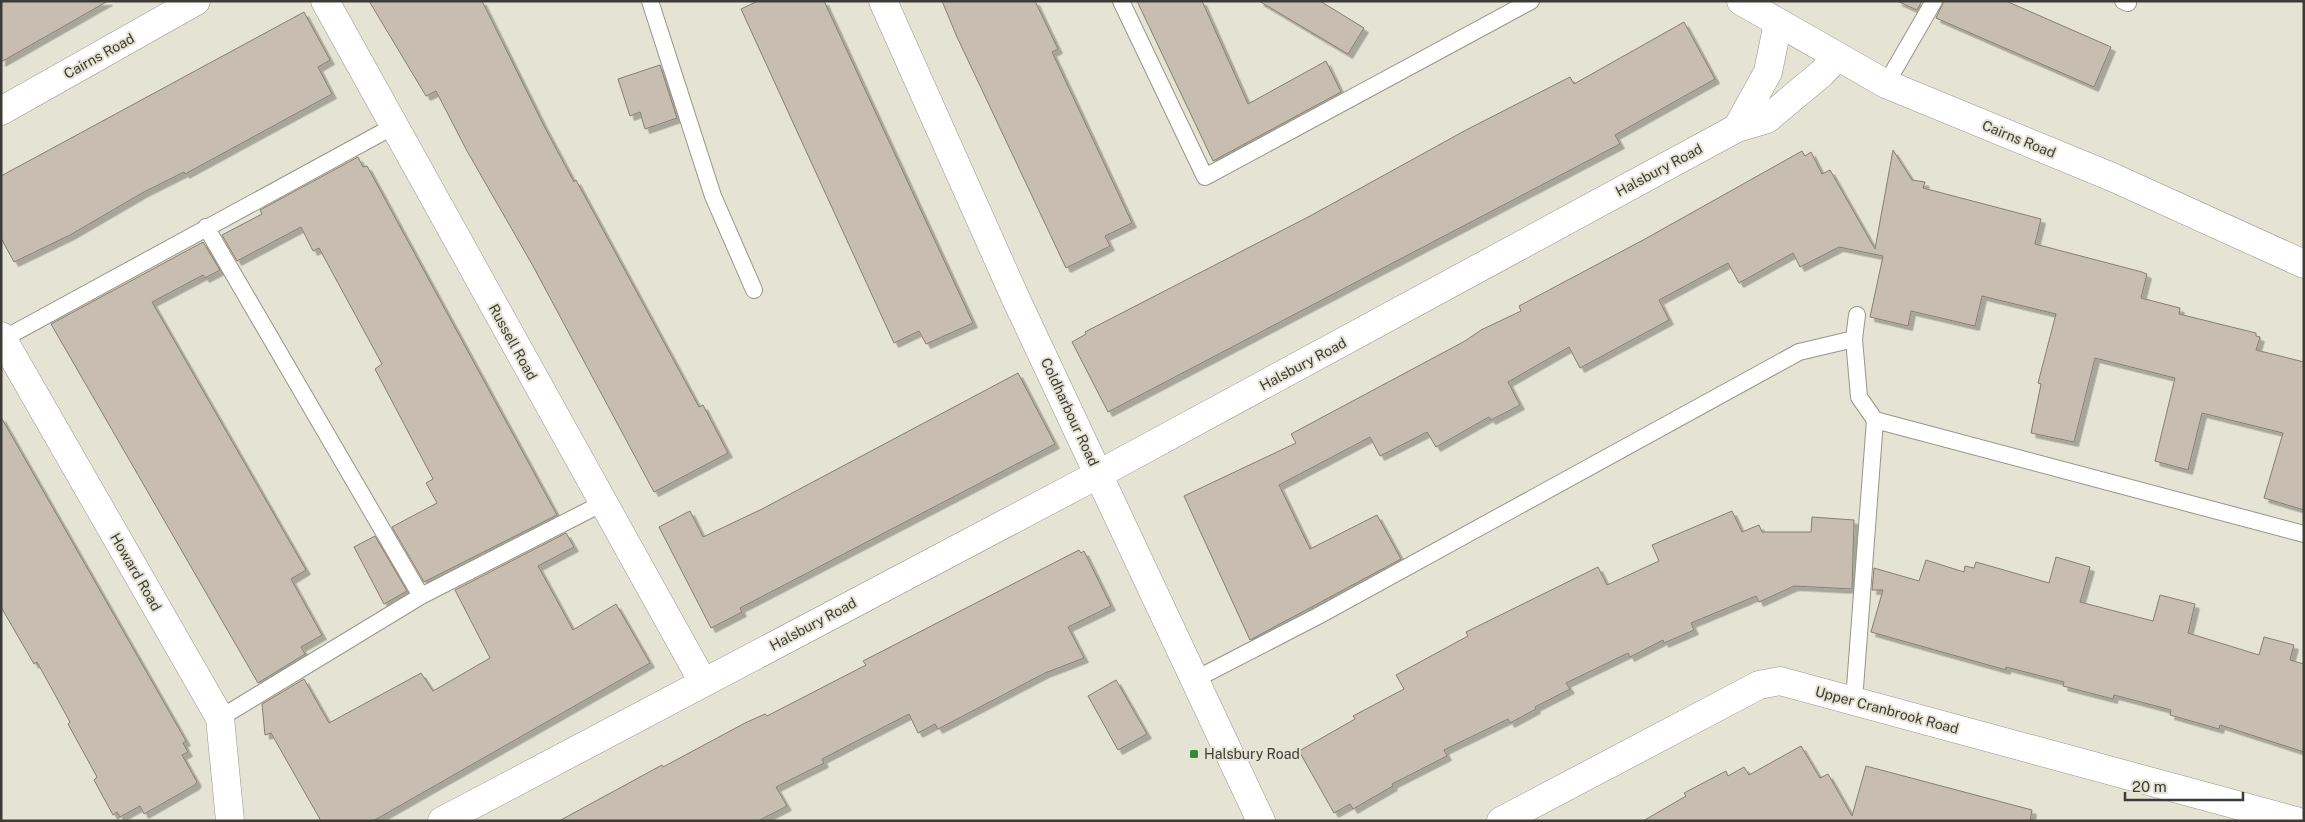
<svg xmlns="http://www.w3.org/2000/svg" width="2305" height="822" viewBox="0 0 2305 822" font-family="'Public Sans',sans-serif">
<defs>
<filter id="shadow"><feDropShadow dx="4.5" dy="4.5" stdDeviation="0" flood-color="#0004"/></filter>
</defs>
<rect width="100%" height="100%" fill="#e5e3d3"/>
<path fill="#c7beb1" stroke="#867e72" filter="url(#shadow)" d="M 1,1 L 108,1 L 1,62 Z
M 369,1 L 482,1 L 544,126 L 574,182 L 576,180 L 699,407 L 703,405 L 728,453 L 654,492 L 533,266 L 467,151 L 436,91 L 426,96 Z
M 758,1 L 824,1 L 973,323 L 926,344 L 919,331 L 894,343 L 741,9 Z
M 942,1 L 1035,1 L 1058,49 L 1052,52 L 1132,223 L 1105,236 L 1110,246 L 1066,268 L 957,37 Z
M 1137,1 L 1202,1 L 1248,104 L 1326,61 L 1341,92 L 1213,161 Z
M 1259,1 L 1320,1 L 1364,28 L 1348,54 Z
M 1897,1 L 1922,1 L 1917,10 Z
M 1944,1 L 2006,1 L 2111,47 L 2094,87 L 1936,18 Z
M 304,12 L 330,60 L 318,67 L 332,94 L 185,174 L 184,172 L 144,192 L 70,235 L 14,262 L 1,238 L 1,176 Z
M 1684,22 L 1715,79 L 1615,135 L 1620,144 L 1108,412 L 1072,342 L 1086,334 L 1085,332 L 1310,216 L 1466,130 L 1570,77 L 1574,84 Z
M 660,65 L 677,118 L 645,129 L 640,112 L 630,116 L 618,79 Z
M 1893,150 L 1912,180 L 1925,182 L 1923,188 L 2041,219 L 2035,244 L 2142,272 L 2147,274 L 2141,298 L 2180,308 L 2179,314 L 2256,333 L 2256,336 L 2260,337 L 2256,350 L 2304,362 L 2304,510 L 2264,498 L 2283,433 L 2202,413 L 2188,470 L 2155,461 L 2175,378 L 2095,358 L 2074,442 L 2031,433 L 2041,384 L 2038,383 L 2056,314 L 1982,296 L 1975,326 L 1911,311 L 1908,326 L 1870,317 L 1883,256 L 1839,247 L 1800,267 L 1793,253 L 1739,283 L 1728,263 L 1659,300 L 1669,320 L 1580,368 L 1569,347 L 1508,382 L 1520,405 L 1491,420 L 1489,417 L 1436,447 L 1427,432 L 1380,456 L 1370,437 L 1279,485 L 1310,549 L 1377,515 L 1401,559 L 1250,640 L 1184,496 L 1296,443 L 1291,434 L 1465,341 L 1481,330 L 1521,311 L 1519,306 L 1645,239 L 1802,151 L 1805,156 L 1811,152 L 1822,174 L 1830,170 L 1875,249 Z
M 358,157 L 363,167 L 367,166 L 557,515 L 424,582 L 392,527 L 437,503 L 426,483 L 433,479 L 375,369 L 382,364 L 319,248 L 313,251 L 301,227 L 237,261 L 222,235 L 262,214 L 260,210 Z
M 203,242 L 220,270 L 205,278 L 203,275 L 152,302 L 306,570 L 291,579 L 322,635 L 301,647 L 305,654 L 258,683 L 51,324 Z
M 1018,373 L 1055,444 L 740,608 L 742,612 L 711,628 L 659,527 L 690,511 L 703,537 L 762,509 Z
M 1,417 L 186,741 L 183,743 L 188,752 L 182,755 L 197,782 L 195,785 L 144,814 L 140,806 L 120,817 L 117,812 L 113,815 L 94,780 L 97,777 L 68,724 L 70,722 L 37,662 L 34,664 L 1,607 Z
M 1732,511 L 1742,532 L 1759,525 L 1762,532 L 1811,532 L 1812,517 L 1854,520 L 1852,589 L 1794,586 L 1759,602 L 1756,596 L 1691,623 L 1694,630 L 1664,643 L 1663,640 L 1630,657 L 1628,653 L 1566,683 L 1570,689 L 1535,707 L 1536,709 L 1510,723 L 1508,719 L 1444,750 L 1447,756 L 1392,784 L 1393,786 L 1353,809 L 1350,804 L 1334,813 L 1299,751 L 1355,719 L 1353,716 L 1404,689 L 1396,675 L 1468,636 L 1466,632 L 1598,567 L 1607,585 L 1659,561 L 1652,545 Z
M 566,533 L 574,547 L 538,566 L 573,630 L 616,604 L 650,663 L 373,821 L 321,821 L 271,733 L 265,735 L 262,704 L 304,679 L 329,723 L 421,673 L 433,691 L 490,658 L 455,590 Z
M 375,536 L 407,591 L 384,604 L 354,547 Z
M 1079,550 L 1081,553 L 1084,551 L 1111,606 L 1068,627 L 1084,658 L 1045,673 L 938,729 L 935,724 L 918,733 L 909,714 L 822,759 L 824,763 L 776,787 L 787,806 L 758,821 L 559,821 L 662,765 L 663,767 L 745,723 L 765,714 L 767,716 L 866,665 L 863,661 Z
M 2056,557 L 2090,567 L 2080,602 L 2153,621 L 2160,595 L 2195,604 L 2188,633 L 2259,655 L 2264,637 L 2294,645 L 2290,660 L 2304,664 L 2304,752 L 2220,725 L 2219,729 L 2170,715 L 2171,710 L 2114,695 L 2113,699 L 2086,692 L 2063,686 L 2064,682 L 2006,667 L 2006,670 L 1871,632 L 1883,590 L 1872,590 L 1874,568 L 1919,581 L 1926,560 L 1964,572 L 1965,566 L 1974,568 L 1976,562 L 2049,583 Z
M 1116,680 L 1147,734 L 1118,750 L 1088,696 Z
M 1801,746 L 1820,778 L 1828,774 L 1852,816 L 1866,766 L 2032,810 L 2030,821 L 1643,821 L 1686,796 L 1684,793 L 1726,771 L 1728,776 L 1744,767 L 1749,775 Z"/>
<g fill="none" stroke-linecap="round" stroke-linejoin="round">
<g stroke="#979587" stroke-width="18">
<path id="lane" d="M 650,1 L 713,196 L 754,290
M 1121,1 L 1205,177 L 1531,1
M 2123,1 L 2128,3
M 1886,84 L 1934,1
M 206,227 L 421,596
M 3,339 L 394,126
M 1875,420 L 2304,534
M 1194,680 L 1318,616 L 1799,352 L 1854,339
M 1854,701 L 1875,420 L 1859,397 L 1854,339 L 1857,315
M 220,718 L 421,596 L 603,503"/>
</g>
<g stroke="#979587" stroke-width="29">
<path id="street" d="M 325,1 L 703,682
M 1741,1 L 1886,84 L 2112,177 L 2304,264
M 1,111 L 196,1
M 1737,128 L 1768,72 L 1778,23
M 1,336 L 220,718 L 230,821
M 442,821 L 1099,474 L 1737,128 L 1767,119 L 1822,73 L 1837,57
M 1501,821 L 1759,685 L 1780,681 L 2296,821"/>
</g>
<g stroke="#979587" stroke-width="29">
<path id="secondary" d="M 883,1 L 1015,297 L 1261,821"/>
</g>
<use href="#lane" stroke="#fff" stroke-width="16"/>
<use href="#street" stroke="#fff" stroke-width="28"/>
<use href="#secondary" stroke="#fff" stroke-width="28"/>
</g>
<rect fill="#338b3a" stroke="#e5e3d3" stroke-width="2" x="1189" y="749" width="10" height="10" rx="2.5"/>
<g text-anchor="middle" stroke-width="4" stroke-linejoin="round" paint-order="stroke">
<g font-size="14" fill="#3d3b35" stroke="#e5e3d3">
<text transform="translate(99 56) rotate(-29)" y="5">Cairns Road</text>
<text transform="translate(2019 139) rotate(22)" y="5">Cairns Road</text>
<text transform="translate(1659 170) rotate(-28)" y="5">Halsbury Road</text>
<text transform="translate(513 342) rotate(61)" y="5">Russell Road</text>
<text transform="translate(1303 364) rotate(-28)" y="5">Halsbury Road</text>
<text transform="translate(1070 412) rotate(65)" y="5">Coldharbour Road</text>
<text transform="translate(136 572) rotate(60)" y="5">Howard Road</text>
<text transform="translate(813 624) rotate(-28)" y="5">Halsbury Road</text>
<text transform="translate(1887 710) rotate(15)" y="5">Upper Cranbrook Road</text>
</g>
<g font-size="14" fill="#3d3b35" stroke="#e5e3d3" text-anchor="start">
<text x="1204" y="759">Halsbury Road</text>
</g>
</g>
<rect width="2305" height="822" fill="none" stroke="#3d3b35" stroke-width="5"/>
<path d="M2125 792v8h118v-8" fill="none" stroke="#3d3b35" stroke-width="2.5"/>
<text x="2132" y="792" font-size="15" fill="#3d3b35" stroke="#e5e3d3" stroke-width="4" paint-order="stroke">20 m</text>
</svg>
